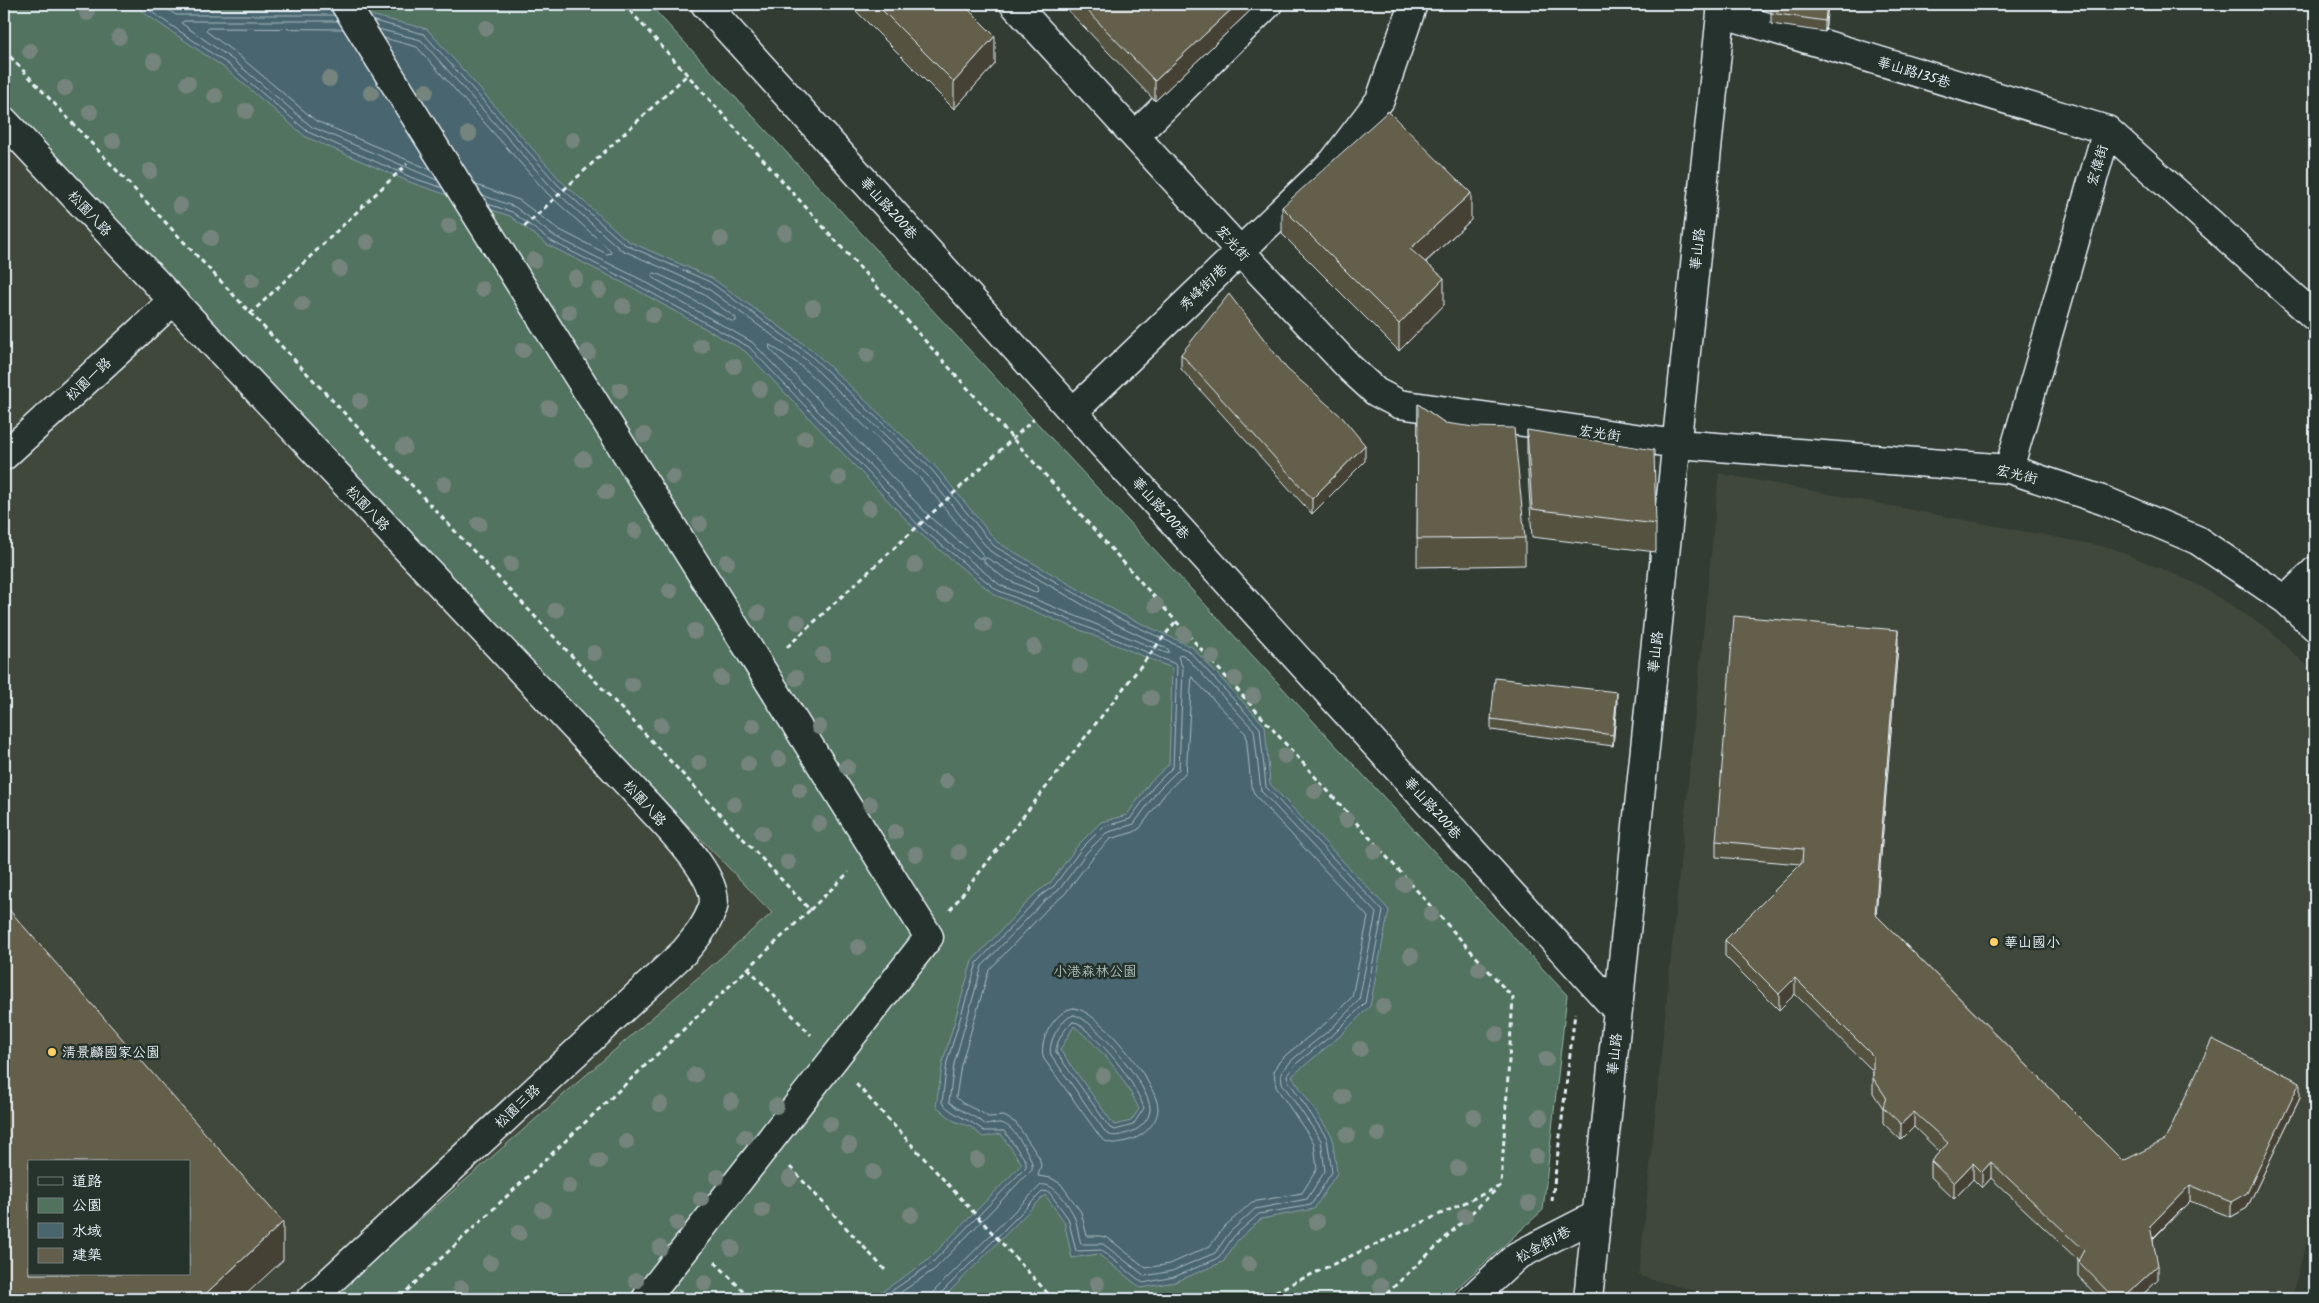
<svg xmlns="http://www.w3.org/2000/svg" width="2319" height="1303" viewBox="0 0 2319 1303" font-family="Kalam,'LXGW WenKai TC',sans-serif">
<rect width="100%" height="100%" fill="#323c33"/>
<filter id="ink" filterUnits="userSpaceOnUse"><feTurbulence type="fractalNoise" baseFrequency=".02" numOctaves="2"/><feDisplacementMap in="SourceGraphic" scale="10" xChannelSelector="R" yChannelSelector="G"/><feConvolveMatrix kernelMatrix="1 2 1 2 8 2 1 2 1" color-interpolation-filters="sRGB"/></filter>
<g filter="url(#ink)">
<path fill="#41463a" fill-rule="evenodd" d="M 4,113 L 772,913 L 329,1299 L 4,1299 ZM 29,1162 L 189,1162 L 189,1274 L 29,1274 Z
M 1719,473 L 2112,548 L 2197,584 L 2267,628 L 2315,673 L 2315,1211 L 2291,1299 L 1726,1299 L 1639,1276 Z"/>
<path fill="#51735e" stroke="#9cb2ab" d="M 4,4 L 649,4 L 1567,995 L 1543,1210 L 1445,1299 L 329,1299 L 772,913 L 4,113 Z"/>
<path fill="#49666f" stroke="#899ea6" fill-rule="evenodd" d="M 131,4 L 167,4 L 176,10 L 349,10 L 427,29 L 561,181 L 628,241 L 712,278 L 812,350 L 936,467 L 997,542 L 1121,614 L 1192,647 L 1265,726 L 1270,784 L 1389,910 L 1370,1006 L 1340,1036 L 1292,1076 L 1332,1136 L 1337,1173 L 1314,1209 L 1261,1219 L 1238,1240 L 1223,1262 L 1175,1282 L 1141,1288 L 1098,1254 L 1072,1258 L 1064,1221 L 1045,1195 L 942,1299 L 871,1299 L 927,1261 L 1022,1164 L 1001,1134 L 983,1137 L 971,1127 L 954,1121 L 936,1106 L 943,1061 L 972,961 L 1036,893 L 1051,882 L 1078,845 L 1101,822 L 1127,815 L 1150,782 L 1169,764 L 1172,668 L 995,595 L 919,533 L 745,351 L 637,290 L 548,245 L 510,216 L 412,183 L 306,137 L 226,69 ZM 1074,1026 C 1105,1053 1121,1072 1139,1109 L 1131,1121 L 1114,1125 L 1060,1050 Z"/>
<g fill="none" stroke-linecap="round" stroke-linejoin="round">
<path stroke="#a8b9c1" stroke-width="1" d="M 140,4 L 229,65 L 308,132 L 413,178 L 443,188
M 165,4 L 167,9 L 176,15 L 334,15
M 338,21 L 184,21 L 181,23 L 233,60 L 312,127 L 437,180
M 374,21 L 424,34 L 558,185 L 624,244 L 710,282 L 809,354 L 932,470 L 994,546 L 1118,618 L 1189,651 L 1260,728 L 1266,787 L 1383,911 L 1365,1003 L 1336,1032 L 1297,1063 L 1287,1075 L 1288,1080 L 1327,1138 L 1332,1172 L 1311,1205 L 1259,1214 L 1234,1236 L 1219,1258 L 1174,1277 L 1143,1283 L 1101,1250 L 1076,1251 L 1068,1218 L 1049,1192 L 1043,1191 L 940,1294 L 938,1299
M 343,29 L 208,28 L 206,31 L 238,55 L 316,121 L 431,170
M 378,29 L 421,40 L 553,189 L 620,249 L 707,288 L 805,359 L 927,475 L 990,551 L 1116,624 L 1168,649 L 1169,652 L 1166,653 L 1000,585 L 927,525 L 752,342 L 642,280 L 554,236 L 515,207 L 482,195
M 384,38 L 417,47 L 548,194 L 610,250 L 611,253 L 607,254 L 558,229 L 519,200 L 476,185
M 488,204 L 512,212 L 551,241 L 639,286 L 749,347 L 922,529 L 997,590 L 1173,663 L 1177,666 L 1173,767 L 1154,786 L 1130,819 L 1103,827 L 1082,848 L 1054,886 L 1040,896 L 977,963 L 947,1062 L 942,1103 C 954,1116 971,1120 984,1131 L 1004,1131 L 1026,1161 L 1026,1167 L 931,1264 L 880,1299
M 655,273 L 703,294 L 736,318 L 736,321 L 733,322 L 653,278 L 652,275 Z
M 770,345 L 800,365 L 922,480 L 983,555 L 983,558 L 979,558 L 932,519 L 770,349 Z
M 987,558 L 1037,587 L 1038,591 L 1035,592 L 1004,578 L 984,562 L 984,559 Z
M 1192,677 L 1246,734 L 1251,786 L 1255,795 L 1368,917 L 1352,997 L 1327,1022 L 1287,1054 L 1277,1064 L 1274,1072 L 1276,1087 L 1314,1143 L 1317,1169 L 1302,1193 L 1252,1202 L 1224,1227 L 1210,1246 L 1170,1264 L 1146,1268 L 1108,1238 L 1100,1236 L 1087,1236 L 1081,1212 L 1061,1184 L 1051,1178 L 1038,1176 L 1041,1165 L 1039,1157 L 1016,1123 L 1004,1116 L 988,1117 C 979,1109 964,1107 956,1097 L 961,1065 L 989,970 L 1049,907 L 1064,895 L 1093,857 L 1110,839 L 1134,832 L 1140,828 L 1164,795 L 1186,772 Z
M 1074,1008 C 1099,1010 1157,1083 1158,1108 C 1158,1123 1143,1137 1130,1140 C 1119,1143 1110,1146 1101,1138 L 1044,1059 C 1037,1042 1055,1010 1074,1008 Z
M 1074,1015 C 1094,1018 1151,1088 1150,1109 C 1150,1120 1138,1131 1128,1133 C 1120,1135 1113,1138 1106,1133 L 1051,1055 C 1047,1043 1061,1018 1074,1015 Z
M 1073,1022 L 1078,1023 C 1106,1047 1130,1073 1144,1108 L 1133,1125 L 1115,1130 L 1110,1128 L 1056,1052 C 1055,1044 1065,1027 1073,1022 Z
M 891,1299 L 935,1269 L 1032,1169 C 1035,1160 1015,1130 1006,1125 C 1000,1121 993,1124 986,1125 C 974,1115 961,1112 949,1102 L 954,1064 L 982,966 L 1044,901 L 1059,890 L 1087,852 L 1106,833 L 1134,824 L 1158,790 L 1179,769 L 1183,668 L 1178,657 L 1181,654 L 1186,657 L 1254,730 L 1261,791 L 1376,913 L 1359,1000 L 1332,1028 L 1293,1059 L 1281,1073 L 1282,1083 L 1321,1140 L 1325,1171 L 1307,1199 L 1255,1209 L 1230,1232 L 1215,1253 L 1172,1271 L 1145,1276 L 1103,1244 L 1081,1244 C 1078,1235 1078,1225 1074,1216 C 1069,1205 1054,1182 1041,1185 L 935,1290 L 932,1299"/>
<g stroke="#e8f1f8" stroke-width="31">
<path id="minor" d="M 345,4 L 929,937 L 646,1299
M 705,4 L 1073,412 L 1618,1011
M 1014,4 L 1240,251 L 1351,369 L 1376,392 L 1399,404 L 1677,444 L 2009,469 L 2105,501 L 2197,540 L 2286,600 L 2315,627
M 1721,13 L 2107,130 L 2315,317
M 4,121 L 646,803 C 665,825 721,877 713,907 C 707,925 696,938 684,952 L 311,1299
M 1136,135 L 1268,4
M 1073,412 L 1333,162 L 1380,100 L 1413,4
M 4,456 L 173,301
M 2009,469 L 2107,130
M 2286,600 L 2315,571
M 1471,1299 L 1517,1256 L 1597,1215
M 1588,1299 L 1722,4"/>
</g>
<path stroke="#e8f1f8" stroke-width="3" stroke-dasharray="5 4" stroke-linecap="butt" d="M 624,4 L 1513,998 L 1501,1185 L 1381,1299
M 4,50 L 810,910 L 398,1299
M 524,227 L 688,74
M 250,314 L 407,164
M 787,647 L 1034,419
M 810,910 L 849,872
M 950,910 L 1176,621
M 748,968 L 811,1035
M 856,1084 L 1053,1299
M 790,1167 L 886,1271
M 1552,1201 L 1575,1013
M 715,1262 L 751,1299
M 1259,1299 L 1498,1187"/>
<use href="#minor" stroke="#26332d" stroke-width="28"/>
</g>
<g fill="#75847d">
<circle cx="87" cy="13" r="8"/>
<circle cx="486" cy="28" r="8"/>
<circle cx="119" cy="37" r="8"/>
<circle cx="30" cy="51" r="8"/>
<circle cx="154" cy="61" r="8"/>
<circle cx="329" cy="79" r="8"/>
<circle cx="188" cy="83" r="8"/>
<circle cx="65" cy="88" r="8"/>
<circle cx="426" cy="91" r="8"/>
<circle cx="371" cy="93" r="8"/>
<circle cx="215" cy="96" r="8"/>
<circle cx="246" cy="111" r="8"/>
<circle cx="90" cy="112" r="8"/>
<circle cx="469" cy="134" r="8"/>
<circle cx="573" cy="140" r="8"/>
<circle cx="113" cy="141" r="8"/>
<circle cx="150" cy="171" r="8"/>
<circle cx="180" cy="205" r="8"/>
<circle cx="449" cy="226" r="8"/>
<circle cx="785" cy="233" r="8"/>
<circle cx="211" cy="238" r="8"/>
<circle cx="721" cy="239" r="8"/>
<circle cx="367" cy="242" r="8"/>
<circle cx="534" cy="260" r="8"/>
<circle cx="340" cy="269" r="8"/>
<circle cx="575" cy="278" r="8"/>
<circle cx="252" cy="280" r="8"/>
<circle cx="482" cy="289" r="8"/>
<circle cx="599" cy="290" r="8"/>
<circle cx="302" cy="304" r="8"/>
<circle cx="623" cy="306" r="8"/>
<circle cx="813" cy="307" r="8"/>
<circle cx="569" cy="312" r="8"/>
<circle cx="653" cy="315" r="8"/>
<circle cx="701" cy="346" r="8"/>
<circle cx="523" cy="350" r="8"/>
<circle cx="588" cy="352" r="8"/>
<circle cx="867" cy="355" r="8"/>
<circle cx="734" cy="366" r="8"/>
<circle cx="760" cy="389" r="8"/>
<circle cx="620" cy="390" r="8"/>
<circle cx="360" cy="401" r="8"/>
<circle cx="549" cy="408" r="8"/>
<circle cx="782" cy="408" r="8"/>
<circle cx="644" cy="435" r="8"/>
<circle cx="805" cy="438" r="8"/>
<circle cx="404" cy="447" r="8"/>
<circle cx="583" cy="459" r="8"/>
<circle cx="673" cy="477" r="8"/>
<circle cx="839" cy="478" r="8"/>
<circle cx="444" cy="484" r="8"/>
<circle cx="606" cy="492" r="8"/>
<circle cx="869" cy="508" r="8"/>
<circle cx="479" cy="524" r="8"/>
<circle cx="700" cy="524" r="8"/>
<circle cx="635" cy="531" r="8"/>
<circle cx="727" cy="562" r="8"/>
<circle cx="511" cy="564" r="8"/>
<circle cx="915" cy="565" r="8"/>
<circle cx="670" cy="591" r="8"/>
<circle cx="944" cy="595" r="8"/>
<circle cx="1156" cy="605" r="8"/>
<circle cx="556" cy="610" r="8"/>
<circle cx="758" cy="613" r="8"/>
<circle cx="798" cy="622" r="8"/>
<circle cx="984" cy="624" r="8"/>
<circle cx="695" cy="631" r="8"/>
<circle cx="1184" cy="634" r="8"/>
<circle cx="1034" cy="647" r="8"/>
<circle cx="594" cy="653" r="8"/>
<circle cx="823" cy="655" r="8"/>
<circle cx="1212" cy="657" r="8"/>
<circle cx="1080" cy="666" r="8"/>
<circle cx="721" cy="678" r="8"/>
<circle cx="796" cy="678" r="8"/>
<circle cx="1235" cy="679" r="8"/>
<circle cx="632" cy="685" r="8"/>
<circle cx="1253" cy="696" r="8"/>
<circle cx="1151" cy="698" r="8"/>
<circle cx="661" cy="725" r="8"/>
<circle cx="753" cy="726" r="8"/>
<circle cx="819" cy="727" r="8"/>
<circle cx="1285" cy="756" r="8"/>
<circle cx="779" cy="759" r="8"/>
<circle cx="699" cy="763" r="8"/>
<circle cx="748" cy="764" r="8"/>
<circle cx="847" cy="767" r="8"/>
<circle cx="946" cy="781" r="8"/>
<circle cx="800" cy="790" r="8"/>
<circle cx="1315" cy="791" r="8"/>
<circle cx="734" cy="804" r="8"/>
<circle cx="870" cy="804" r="8"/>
<circle cx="1346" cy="820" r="8"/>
<circle cx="819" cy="824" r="8"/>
<circle cx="895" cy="832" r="8"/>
<circle cx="762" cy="833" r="8"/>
<circle cx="1375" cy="851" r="8"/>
<circle cx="959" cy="852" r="8"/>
<circle cx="916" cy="854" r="8"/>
<circle cx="788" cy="862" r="8"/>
<circle cx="1404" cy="884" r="8"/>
<circle cx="1431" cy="914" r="8"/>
<circle cx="858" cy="947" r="8"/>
<circle cx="1411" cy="956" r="8"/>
<circle cx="1479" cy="969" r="8"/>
<circle cx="1383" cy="1006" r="8"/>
<circle cx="1496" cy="1034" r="8"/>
<circle cx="1360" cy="1049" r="8"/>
<circle cx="1546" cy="1059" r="8"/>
<circle cx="695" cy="1075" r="8"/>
<circle cx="1103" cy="1076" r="8"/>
<circle cx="1343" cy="1097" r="8"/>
<circle cx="731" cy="1101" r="8"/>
<circle cx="660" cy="1104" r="8"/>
<circle cx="776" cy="1106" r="8"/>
<circle cx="1474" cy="1117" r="8"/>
<circle cx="1540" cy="1117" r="8"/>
<circle cx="830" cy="1124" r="8"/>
<circle cx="1378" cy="1134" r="8"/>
<circle cx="1347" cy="1135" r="8"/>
<circle cx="745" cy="1137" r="8"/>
<circle cx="626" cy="1142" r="8"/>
<circle cx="849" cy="1145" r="8"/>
<circle cx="1536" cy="1156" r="8"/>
<circle cx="977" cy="1160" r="8"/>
<circle cx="599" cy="1161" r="8"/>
<circle cx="1458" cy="1168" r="8"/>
<circle cx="873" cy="1172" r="8"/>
<circle cx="717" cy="1177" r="8"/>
<circle cx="790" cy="1178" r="8"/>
<circle cx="569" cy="1186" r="8"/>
<circle cx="701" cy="1199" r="8"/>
<circle cx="1529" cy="1203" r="8"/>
<circle cx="543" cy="1210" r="8"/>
<circle cx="762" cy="1210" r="8"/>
<circle cx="911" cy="1215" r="8"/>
<circle cx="1465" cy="1216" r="8"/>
<circle cx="1317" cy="1222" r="8"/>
<circle cx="677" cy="1223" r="8"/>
<circle cx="519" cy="1233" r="8"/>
<circle cx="660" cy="1248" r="8"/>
<circle cx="732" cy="1248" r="8"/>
<circle cx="490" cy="1263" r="8"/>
<circle cx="1249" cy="1264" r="8"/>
<circle cx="1368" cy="1269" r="8"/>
<circle cx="636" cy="1281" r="8"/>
<circle cx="705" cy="1283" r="8"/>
<circle cx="1097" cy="1284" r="8"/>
<circle cx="1381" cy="1286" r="8"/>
<circle cx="461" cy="1288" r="8"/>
</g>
<path fill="#555241" stroke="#e8f1f8" d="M 849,4 L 963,4 L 995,64 L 954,109 Z
M 1062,4 L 1253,4 L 1253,8 L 1155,101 Z
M 1828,4 L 1825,32 L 1771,24 L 1771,13 Z
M 1282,207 L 1471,220 L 1426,262 L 1444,305 L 1399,351 L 1282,234 Z
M 1181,354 L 1287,369 L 1365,461 L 1312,514 L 1181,369 Z
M 1418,404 L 1445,423 L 1525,538 L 1525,565 L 1417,567 Z
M 1527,430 L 1656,524 L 1656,552 L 1532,537 L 1527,458 Z
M 1898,645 L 1876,915 L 2123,1161 L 2300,1098 L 2247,1208 L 2231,1217 L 2190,1201 L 2153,1239 L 2158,1280 L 2138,1299 L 2100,1299 L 2078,1276 L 2078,1260 L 1991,1178 L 1982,1188 L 1973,1179 L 1954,1199 L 1931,1177 L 1931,1161 L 1940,1152 L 1914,1127 L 1901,1140 L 1883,1123 L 1883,1108 L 1873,1093 L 1873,1071 L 1795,994 L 1779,1010 L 1725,956 L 1725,940 L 1801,864 L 1716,857 L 1716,841 Z
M 1617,703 L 1613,746 L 1491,730 L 1491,719 Z"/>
<path fill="#454235" stroke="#e8f1f8" d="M 1237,4 L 1253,4 L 1253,8 L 1155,101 L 1155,81 Z
M 1827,4 L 1828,4 L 1825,32 L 1825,21 Z
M 995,36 L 995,64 L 954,109 L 954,82 Z
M 1471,193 L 1471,220 L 1410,276 L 1410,249 Z
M 1444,278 L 1444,305 L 1399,351 L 1399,324 Z
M 1365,445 L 1365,461 L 1312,514 L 1312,499 Z
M 1898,630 L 1898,645 L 1875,929 L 1875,914 Z
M 1617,692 L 1617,703 L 1613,746 L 1613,735 Z
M 1795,978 L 1795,994 L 1779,1010 L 1779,994 Z
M 2300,1082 L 2300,1098 L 2247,1208 L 2231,1217 L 2231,1202 Z
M 1914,1112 L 1914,1127 L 1901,1140 L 1901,1124 Z
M 1991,1162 L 1991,1178 L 1982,1188 L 1982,1172 Z
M 1973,1163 L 1973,1179 L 1954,1199 L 1954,1183 Z
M 2190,1185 L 2190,1201 L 2150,1241 L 2150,1226 Z
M 283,1222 L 283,1260 L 241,1299 L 200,1299 Z
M 2158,1265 L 2158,1280 L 2138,1299 L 2122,1299 Z"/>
<path fill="#635f4c" stroke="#e8f1f8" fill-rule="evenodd" d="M 876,4 L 963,4 L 995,36 L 954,82 Z
M 1081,4 L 1237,4 L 1155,81 Z
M 1772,4 L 1827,4 L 1825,21 L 1771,13 Z
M 1388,111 L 1471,193 L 1410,249 L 1444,278 L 1399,324 L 1282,207 Z
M 1229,294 L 1287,369 L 1342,417 L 1365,445 L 1312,499 L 1181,354 Z
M 1418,404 L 1445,423 L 1474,427 L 1514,428 L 1525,538 L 1417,539 Z
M 1527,430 L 1654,450 L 1656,524 L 1532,509 Z
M 1734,616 L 1898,630 L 1875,914 L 2123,1161 L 2165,1140 L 2212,1039 L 2300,1082 L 2247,1193 L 2231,1202 L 2190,1185 L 2150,1226 L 2158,1265 L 2122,1299 L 2115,1299 L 2078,1261 L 2084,1250 L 1991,1162 L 1982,1172 L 1973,1163 L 1954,1183 L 1931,1161 L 1948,1143 L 1914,1112 L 1901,1124 L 1883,1107 L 1886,1097 L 1873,1078 L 1873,1056 L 1795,978 L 1779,994 L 1725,940 L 1802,863 L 1803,849 L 1716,841 Z
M 1495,678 L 1617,692 L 1613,735 L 1491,719 Z
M 4,904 L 283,1222 L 200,1299 L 4,1299 ZM 29,1162 L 189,1162 L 189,1274 L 29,1274 Z"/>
</g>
<g fill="#ffd166" stroke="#26332d" stroke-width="2">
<circle cx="1994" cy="942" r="5"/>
<circle cx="52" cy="1052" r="5"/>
</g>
<g text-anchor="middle" stroke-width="5" stroke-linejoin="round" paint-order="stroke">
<g font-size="14" fill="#e8f1f8" stroke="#26332d">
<text transform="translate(1914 72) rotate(17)" y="5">華山路135巷</text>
<text transform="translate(2097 165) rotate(-74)" y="5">宏偉街</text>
<text transform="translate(889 208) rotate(48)" y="5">華山路200巷</text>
<text transform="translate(90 213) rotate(47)" y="5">松園八路</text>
<text transform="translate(1233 243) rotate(48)" y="5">宏光街</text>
<text transform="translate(1697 249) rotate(-84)" y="5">華山路</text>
<text transform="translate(1203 287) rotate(-44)" y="5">秀峰街1巷</text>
<text transform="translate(88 379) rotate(-43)" y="5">松園一路</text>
<text transform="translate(1600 433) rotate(8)" y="5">宏光街</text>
<text transform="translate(2017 474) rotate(13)" y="5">宏光街</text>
<text transform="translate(368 508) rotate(47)" y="5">松園八路</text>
<text transform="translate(1161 508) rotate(48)" y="5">華山路200巷</text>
<text transform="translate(1655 652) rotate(-84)" y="5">華山路</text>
<text transform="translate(645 803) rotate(48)" y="5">松園八路</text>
<text transform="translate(1433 808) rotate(48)" y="5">華山路200巷</text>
<text transform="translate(1614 1054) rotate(-84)" y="5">華山路</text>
<text transform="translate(517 1106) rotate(-43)" y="5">松園三路</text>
<text transform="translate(1543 1244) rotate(-29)" y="5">松金街1巷</text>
</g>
<g font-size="14" fill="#e8f1f8" stroke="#26332d" text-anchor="start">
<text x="2004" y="947">華山國小</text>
<text x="62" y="1057">清景麟國家公園</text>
</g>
<g font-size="14" fill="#acbfba" stroke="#26332d">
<text x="1095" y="976">小港森林公園</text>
</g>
</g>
<rect width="2319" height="1303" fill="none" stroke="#26332d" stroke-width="20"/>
<rect x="10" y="10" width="2299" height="1283" fill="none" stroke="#e8f1f8" stroke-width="2" filter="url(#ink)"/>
<rect x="28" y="1160" width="162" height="115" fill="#26332d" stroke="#747f7e"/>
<rect x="38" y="1177" width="25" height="8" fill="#26332d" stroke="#747f7e"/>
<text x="72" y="1186" font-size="15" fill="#e8f1f8">道路</text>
<rect x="38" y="1198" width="25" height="15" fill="#51735e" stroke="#747f7e"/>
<text x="72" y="1210" font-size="15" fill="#e8f1f8">公園</text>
<rect x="38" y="1223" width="25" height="15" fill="#49666f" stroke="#747f7e"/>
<text x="72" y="1236" font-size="15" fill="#e8f1f8">水域</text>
<rect x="38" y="1248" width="25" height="15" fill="#635f4c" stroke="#747f7e"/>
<text x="72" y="1260" font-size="15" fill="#e8f1f8">建築</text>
</svg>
